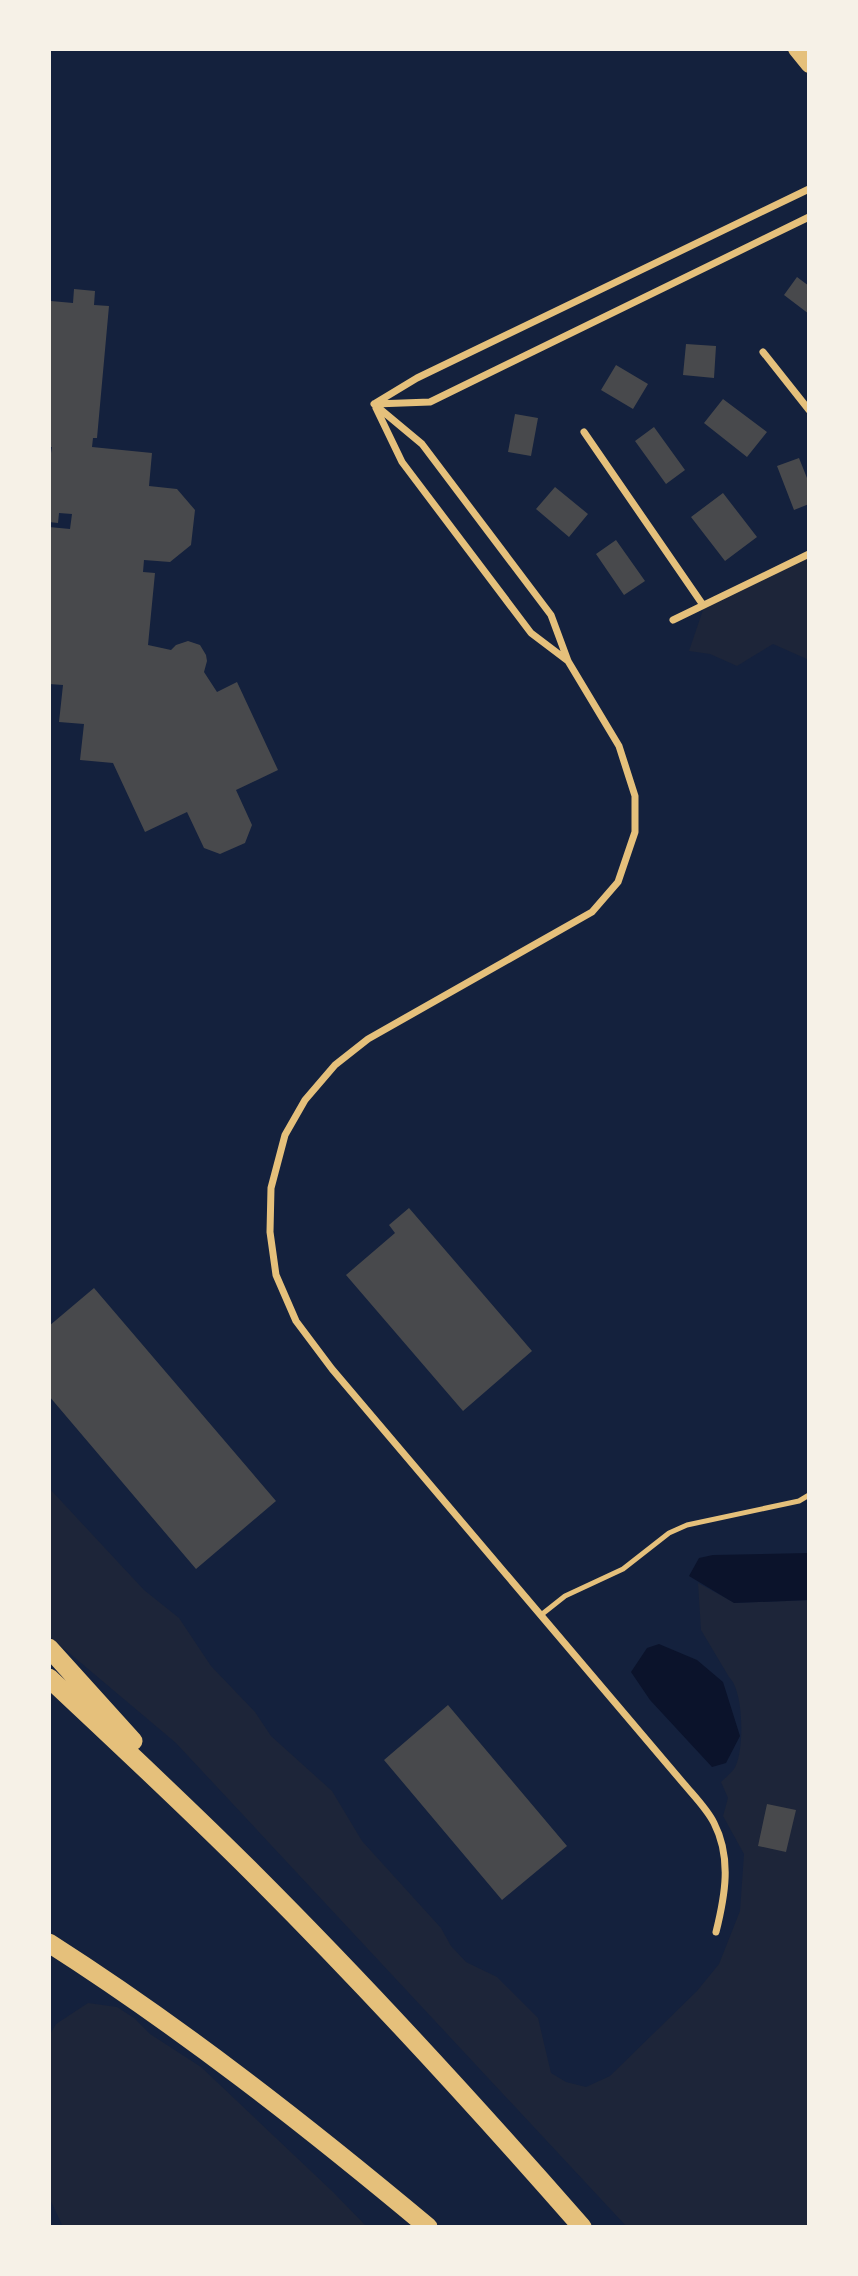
<svg xmlns="http://www.w3.org/2000/svg" width="858" height="2276" viewBox="0 0 858 2276" font-family="Jost,sans-serif">
<rect width="100%" height="100%" fill="#14213d"/>
<path fill="#1d2539" d="M 809,552 L 809,660 L 773,644 L 737,666 L 710,654 L 689,651 L 706,601 Z
M 49,1488 L 144,1590 L 179,1618 L 211,1666 L 255,1712 L 271,1736 L 332,1791 L 362,1841 L 441,1928 L 451,1946 L 466,1962 L 497,1977 L 538,2018 L 551,2073 L 566,2082 L 586,2087 L 610,2076 L 697,1991 L 719,1964 L 740,1911 L 744,1854 L 723,1816 L 728,1798 L 721,1782 C 726,1777 734,1771 736,1765 C 744,1747 744,1691 729,1677 L 701,1630 L 698,1583 L 735,1603 L 809,1600 L 809,2227 L 627,2227 L 176,1743 L 49,1636 Z
M 88,2003 L 117,2007 L 134,2018 L 150,2034 L 201,2067 L 333,2192 L 367,2227 L 63,2227 L 49,2197 L 49,2036 L 56,2024 Z"/>
<path fill="#0b132b" d="M 809,1553 L 809,1600 L 734,1603 L 689,1576 L 699,1558 L 713,1555 Z
M 659,1644 L 697,1660 L 723,1682 L 740,1736 L 726,1763 L 712,1767 L 650,1700 L 631,1672 L 647,1648 Z"/>
<path fill="#48494c" d="M 797,277 L 809,286 L 809,314 L 784,295 Z
M 74,289 L 95,291 L 94,305 L 109,306 L 97,438 L 93,438 L 92,447 L 152,453 L 149,486 L 177,489 L 195,510 L 191,545 L 170,562 L 144,560 L 143,572 L 155,573 L 148,645 L 171,650 L 176,645 L 188,641 L 200,645 L 206,655 L 207,661 L 204,672 L 217,692 L 237,682 L 278,770 L 236,790 L 252,825 L 245,843 L 220,854 L 204,848 L 187,812 L 145,832 L 113,763 L 80,760 L 84,724 L 59,722 L 63,685 L 49,684 L 49,527 L 70,529 L 72,514 L 59,513 L 58,523 L 49,522 L 49,465 L 52,447 L 49,447 L 49,324 L 51,301 L 73,303 Z
M 686,344 L 716,346 L 714,378 L 683,375 Z
M 616,365 L 648,384 L 633,409 L 601,390 Z
M 723,399 L 767,432 L 747,457 L 704,423 Z
M 515,414 L 538,418 L 531,456 L 508,452 Z
M 654,427 L 685,470 L 666,484 L 635,441 Z
M 799,458 L 809,483 L 809,504 L 794,510 L 777,466 Z
M 555,487 L 588,514 L 569,537 L 536,509 Z
M 723,493 L 757,537 L 725,561 L 691,517 Z
M 616,540 L 645,581 L 624,595 L 596,554 Z
M 409,1208 L 532,1351 L 463,1411 L 346,1275 L 395,1233 L 389,1225 Z
M 94,1288 L 276,1501 L 196,1569 L 49,1396 L 49,1326 Z
M 448,1705 L 567,1846 L 502,1900 L 384,1760 Z
M 767,1804 L 796,1810 L 786,1852 L 758,1846 Z"/>
<g fill="none" stroke-linecap="round" stroke-linejoin="round">
<path stroke="#e5c07b" stroke-width="5" d="M 541,1615 L 565,1596 L 623,1569 L 669,1533 L 687,1525 L 799,1501 L 809,1495"/>
<path stroke="#e5c07b" stroke-width="7" d="M 763,352 L 809,410
M 374,404 L 422,444 L 551,615 L 568,661 L 619,746 L 635,796 L 635,832 L 618,882 L 592,912 L 368,1039 L 335,1065 L 305,1100 L 285,1135 L 271,1188 L 270,1232 L 276,1275 L 296,1321 L 332,1369 L 684,1784 C 694,1796 707,1809 714,1823 C 732,1858 725,1896 716,1932
M 374,404 L 417,378 L 809,189
M 375,404 L 430,402 L 809,217
M 376,408 L 402,462 L 531,633 L 568,661
M 584,432 L 703,605
M 673,620 L 809,554"/>
<path stroke="#e5c07b" stroke-width="16" d="M 796,49 L 809,65"/>
<path stroke="#e5c07b" stroke-width="19" d="M 49,1648 L 133,1741
M 49,1678 C 117,1742 186,1806 253,1873 C 367,1987 476,2106 582,2227
M 49,1943 C 182,2028 307,2126 428,2227"/>
</g>
<rect width="858" height="2276" fill="none" stroke="#f6f1e7" stroke-width="102"/>
</svg>
